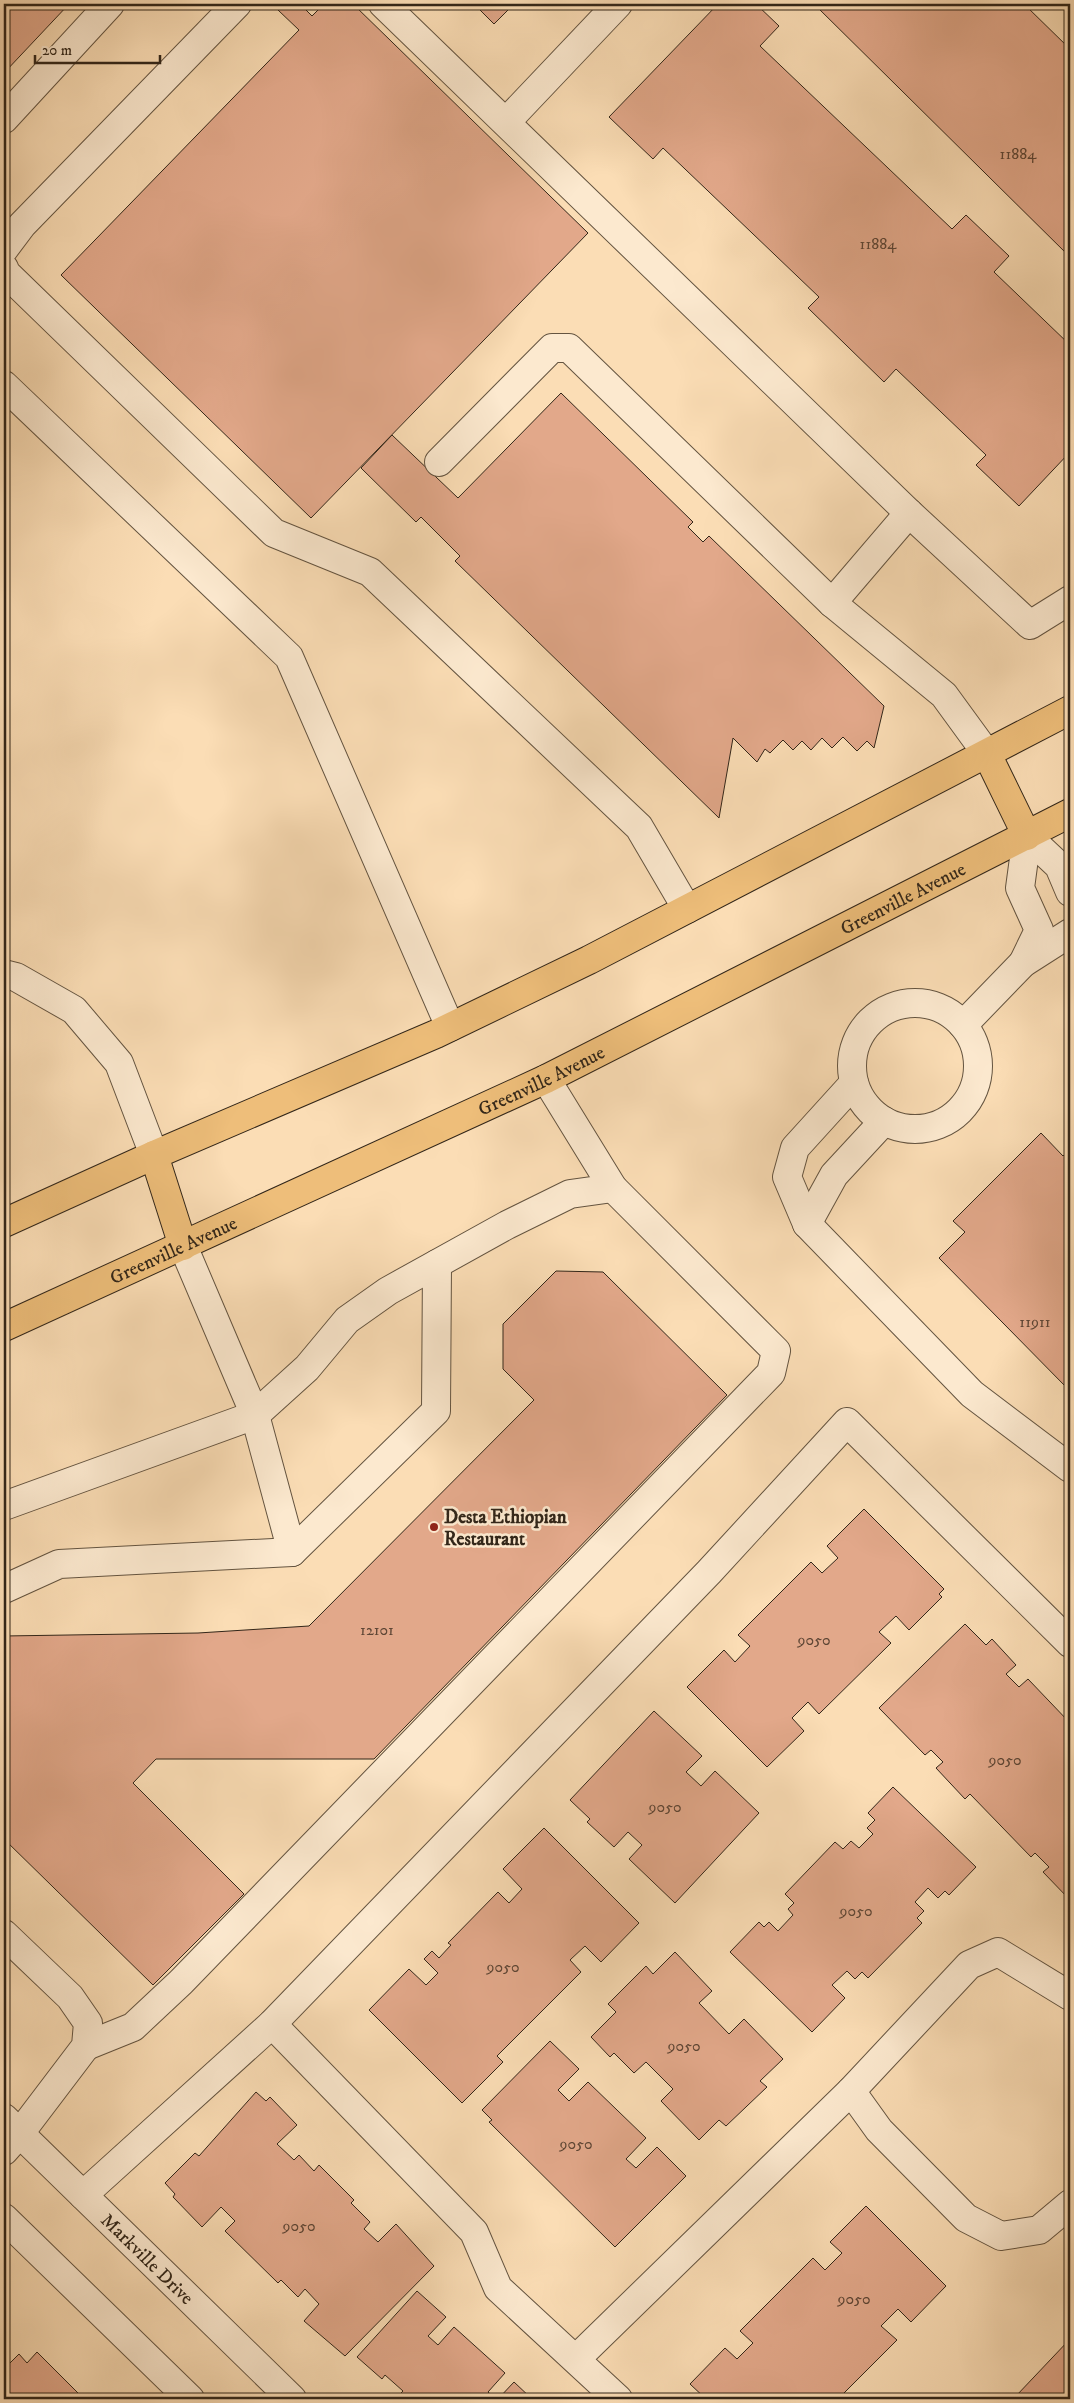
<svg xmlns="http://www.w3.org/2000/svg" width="1074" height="2403" viewBox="0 0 1074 2403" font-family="'IM FELL DW Pica',serif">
<rect width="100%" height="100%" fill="#fbddb5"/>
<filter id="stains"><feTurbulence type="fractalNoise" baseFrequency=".004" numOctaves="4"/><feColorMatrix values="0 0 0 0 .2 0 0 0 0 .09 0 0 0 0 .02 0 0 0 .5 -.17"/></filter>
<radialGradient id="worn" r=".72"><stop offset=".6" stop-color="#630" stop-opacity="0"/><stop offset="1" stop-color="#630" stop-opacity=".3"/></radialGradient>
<path fill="#e2a88a" stroke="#322619" d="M 4,4 L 69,4 L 4,73 Z
M 284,4 L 300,4 L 312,16 L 324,4 L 353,4 L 588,233 L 311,518 L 61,275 L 299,30 L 278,10 Z
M 474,4 L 514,4 L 494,24 Z
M 718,4 L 756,4 L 779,26 L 760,46 L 952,229 L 966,215 L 1009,256 L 994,272 L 1070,345 L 1070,452 L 1019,506 L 976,465 L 986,455 L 896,369 L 884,382 L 808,308 L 819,297 L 663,148 L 653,159 L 609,117 Z
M 814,4 L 1024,4 L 1070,49 L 1070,257 Z
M 561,393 L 693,522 L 688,527 L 703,542 L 709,536 L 884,706 L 874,748 L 867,741 L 857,751 L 843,737 L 832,748 L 822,738 L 811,750 L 802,741 L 793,750 L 783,740 L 770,753 L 765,749 L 757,762 L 733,738 L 719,818 L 455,561 L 460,556 L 421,517 L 416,522 L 361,468 L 392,435 L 458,498 Z
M 1041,1133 L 1063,1156 L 1070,1149 L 1070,1384 L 1066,1387 L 939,1258 L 965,1232 L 953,1221 Z
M 556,1271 L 603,1272 L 727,1395 L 374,1759 L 156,1759 L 133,1783 L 244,1894 L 153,1985 L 4,1839 L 4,1636 L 198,1633 L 309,1626 L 534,1400 L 503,1369 L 503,1324 Z
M 864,1509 L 944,1589 L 939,1594 L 942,1597 L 909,1630 L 896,1616 L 879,1632 L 891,1643 L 819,1714 L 808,1702 L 792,1718 L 804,1731 L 767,1767 L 687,1687 L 724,1650 L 735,1662 L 750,1646 L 738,1635 L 811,1562 L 822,1573 L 838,1558 L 827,1546 Z
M 965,1624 L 986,1645 L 992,1639 L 1016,1665 L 1006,1674 L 1019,1687 L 1028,1679 L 1070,1723 L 1070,1900 L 1043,1872 L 1049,1867 L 1035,1853 L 1031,1857 L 970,1794 L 965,1799 L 936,1768 L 943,1762 L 931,1750 L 925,1755 L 879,1708 Z
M 654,1711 L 702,1756 L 686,1772 L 701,1786 L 715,1771 L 759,1813 L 675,1903 L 629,1859 L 642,1845 L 628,1832 L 614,1847 L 587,1822 L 590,1819 L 570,1800 Z
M 893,1787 L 976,1867 L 949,1895 L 945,1891 L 938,1898 L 928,1888 L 915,1902 L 924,1911 L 917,1918 L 922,1923 L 868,1978 L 862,1972 L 855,1979 L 847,1971 L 832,1985 L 845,1998 L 812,2032 L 730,1952 L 759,1922 L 764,1927 L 769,1922 L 778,1931 L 793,1915 L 788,1909 L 794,1903 L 785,1894 L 835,1842 L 843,1849 L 851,1841 L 859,1848 L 873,1834 L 867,1828 L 875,1820 L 868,1813 Z
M 544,1828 L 639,1923 L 601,1962 L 585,1946 L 570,1960 L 581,1972 L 497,2056 L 503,2062 L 462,2103 L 369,2010 L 409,1969 L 426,1985 L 438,1973 L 424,1959 L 432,1951 L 439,1958 L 451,1945 L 448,1943 L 498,1892 L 509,1903 L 522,1889 L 503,1869 Z
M 675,1952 L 712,1991 L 699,2003 L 729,2034 L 744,2019 L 783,2059 L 760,2081 L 767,2087 L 726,2126 L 719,2120 L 699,2140 L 661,2101 L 673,2089 L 646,2062 L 634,2073 L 614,2053 L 610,2057 L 591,2037 L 616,2012 L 608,2004 L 646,1966 L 653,1974 Z
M 550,2041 L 579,2069 L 558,2090 L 569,2101 L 588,2082 L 646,2138 L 626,2159 L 636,2168 L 657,2147 L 686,2176 L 615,2247 L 489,2122 L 492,2120 L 482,2110 Z
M 256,2092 L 266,2101 L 270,2097 L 297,2125 L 277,2144 L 294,2160 L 299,2155 L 314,2171 L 319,2165 L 354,2200 L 351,2203 L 370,2222 L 364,2229 L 378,2242 L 396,2224 L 434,2266 L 345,2356 L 304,2321 L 319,2304 L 305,2289 L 298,2297 L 281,2280 L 278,2283 L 225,2231 L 235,2221 L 221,2207 L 202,2227 L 173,2197 L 175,2194 L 165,2183 L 195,2153 L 199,2156 Z
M 866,2206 L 946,2286 L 911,2322 L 898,2309 L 881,2326 L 897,2340 L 838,2399 L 706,2399 L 690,2384 L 725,2348 L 737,2359 L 753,2343 L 740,2331 L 813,2258 L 825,2270 L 842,2253 L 830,2242 Z
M 417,2291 L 446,2317 L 428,2336 L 438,2345 L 454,2327 L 505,2373 L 488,2392 L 496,2399 L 399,2399 L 397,2397 L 403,2391 L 385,2375 L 382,2379 L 357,2357 Z
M 1070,2339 L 1070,2399 L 1010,2399 L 1014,2394 L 1016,2396 Z
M 37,2352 L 84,2399 L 4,2399 L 4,2369 L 19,2354 L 27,2363 Z
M 514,2382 L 532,2399 L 498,2399 Z"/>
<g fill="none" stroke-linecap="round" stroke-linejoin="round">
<g stroke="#645440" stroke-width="30">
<g id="minor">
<path d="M 383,4 L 909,513 L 1030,625 L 1070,600"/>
<path d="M 4,119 L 110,4"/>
<path d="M 507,121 L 618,4"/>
<path d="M 4,249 L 22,225 L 237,4"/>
<path d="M 4,268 L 6,273 L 274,533 L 370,572 L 639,827 L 687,909"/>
<path d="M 4,385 L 289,657 L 450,1027"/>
<path d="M 439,462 L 552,348 L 569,348 L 832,603 L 944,695 L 987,754"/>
<path d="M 832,603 L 909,513"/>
<path d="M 1027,836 L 1059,866 L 1070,892"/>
<path d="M 1023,963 L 1039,930 L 1020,888 L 1027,836"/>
<path d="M 4,974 L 16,977 L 74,1010 L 119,1063 L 154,1155"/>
<circle cx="915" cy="1066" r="63"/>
<path d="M 963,1025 L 1023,963 L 1070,933"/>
<path d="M 854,1083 L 795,1148 L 787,1177 L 807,1224 L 972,1394 L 1070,1468"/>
<path d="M 807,1224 L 834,1175 L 884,1121"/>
<path d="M 183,1246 L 255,1415 L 292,1552"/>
<path d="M 4,1506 L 255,1415 L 307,1368 L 347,1320 L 388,1291 L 507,1225 L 570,1194 L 613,1188"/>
<path d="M 4,1589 L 59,1564 L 292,1552 L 436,1411 L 437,1264"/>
<path d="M 4,1934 L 70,1997 L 88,2023 L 86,2046 L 20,2133 L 4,2151"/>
<path d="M 272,2024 L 474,2232 L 498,2288 L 618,2399"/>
<path d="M 86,2046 L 133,2027 L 181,1982 L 771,1373 L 776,1351 L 613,1188 L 546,1079"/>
<path d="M 851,2091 L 879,2130 L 966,2218 L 1001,2236 L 1039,2230 L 1070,2204"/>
<path id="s1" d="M 4,2118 L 292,2399"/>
<path d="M 83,2195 L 272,2024 L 709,1572 L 847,1422 L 1070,1643"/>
<path d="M 4,2218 L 190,2399"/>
<path d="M 576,2359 L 851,2091 L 969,1965 L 998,1952 L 1070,1996"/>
</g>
</g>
<g stroke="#322619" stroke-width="30">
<g id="major">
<path d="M 987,754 L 1027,836"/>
<path d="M 154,1155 L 183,1246"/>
<path d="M 4,1223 L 154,1155 L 436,1034 L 589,960 L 1070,710"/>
<path id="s2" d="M 4,1327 L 546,1079 L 1070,813"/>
</g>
</g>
<use href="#minor" stroke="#fce9cf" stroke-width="28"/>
<use href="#major" stroke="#eebe7a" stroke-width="28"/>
</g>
<circle fill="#8f2418" stroke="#fce9cf" stroke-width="2" cx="434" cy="1527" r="5"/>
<g text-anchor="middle" stroke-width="5" stroke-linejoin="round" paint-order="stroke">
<g font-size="16" fill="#5e4635">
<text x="1018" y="159">11884</text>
<text x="878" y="249">11884</text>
<text x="1035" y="1327">11911</text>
<text x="377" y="1635">12101</text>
<text x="814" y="1645">9050</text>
<text x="1005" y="1765">9050</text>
<text x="665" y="1812">9050</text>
<text x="856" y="1916">9050</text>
<text x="503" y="1972">9050</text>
<text x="684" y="2051">9050</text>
<text x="576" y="2149">9050</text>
<text x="299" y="2231">9050</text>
<text x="854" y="2304">9050</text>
</g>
<g font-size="19" fill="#322619" stroke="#fce9cf">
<text dy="7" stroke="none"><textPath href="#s2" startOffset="996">Greenville Avenue</textPath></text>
<text dy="7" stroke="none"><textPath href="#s2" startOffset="591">Greenville Avenue</textPath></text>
<text dy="7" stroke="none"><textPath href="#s2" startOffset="186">Greenville Avenue</textPath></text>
<text dy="7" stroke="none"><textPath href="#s1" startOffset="201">Markville Drive</textPath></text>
</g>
<g font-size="19" font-weight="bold" fill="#322619" stroke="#fce9cf" text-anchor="start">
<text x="444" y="1523">Desta Ethiopian<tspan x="444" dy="22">Restaurant</tspan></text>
</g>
</g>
<rect width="1074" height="2403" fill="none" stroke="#fbddb5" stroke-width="20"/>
<rect x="5" y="5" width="1064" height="2393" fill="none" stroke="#322619" stroke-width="2.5"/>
<rect x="10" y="10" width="1054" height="2383" fill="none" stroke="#322619"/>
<path d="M35 55v8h125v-8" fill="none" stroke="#322619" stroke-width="2.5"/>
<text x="42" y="55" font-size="15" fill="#322619" stroke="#fce9cf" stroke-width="4" paint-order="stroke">20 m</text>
<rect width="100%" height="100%" filter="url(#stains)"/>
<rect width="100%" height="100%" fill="url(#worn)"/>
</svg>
